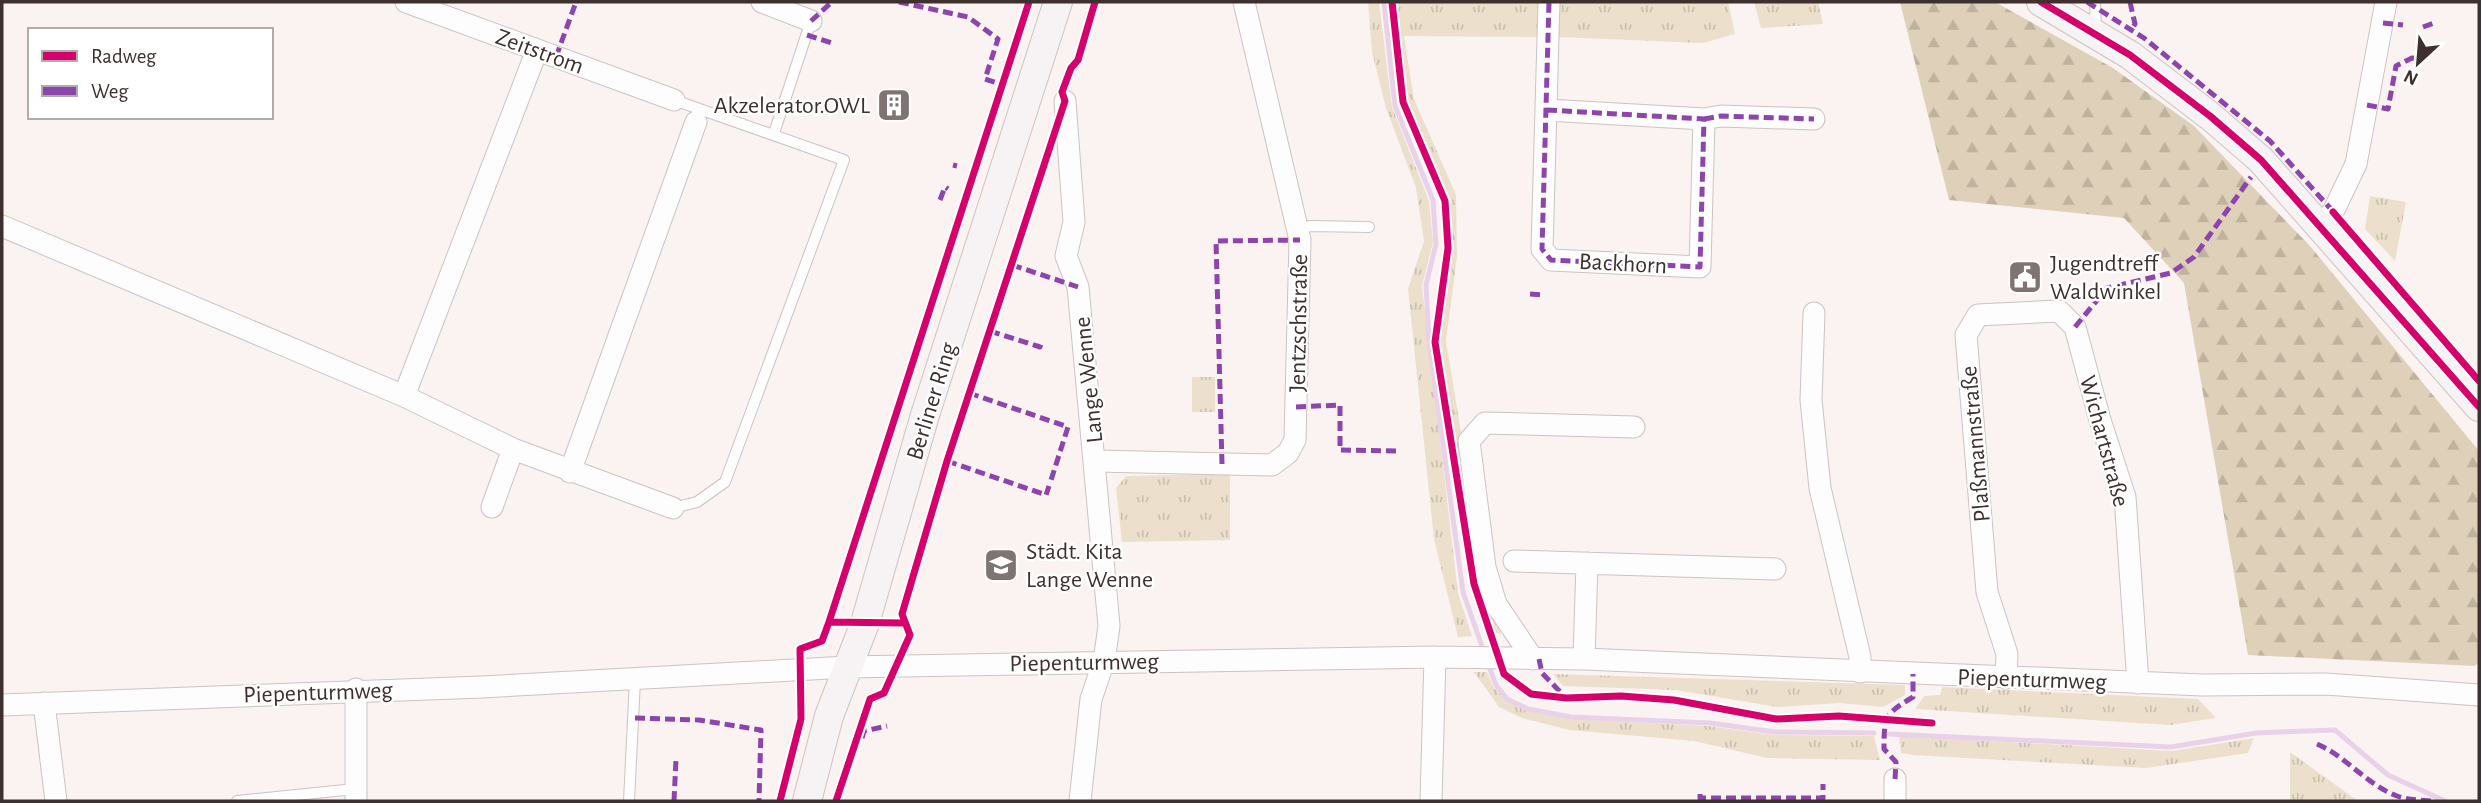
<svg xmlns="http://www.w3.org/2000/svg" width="2481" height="803" viewBox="0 0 2481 803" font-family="'Alegreya Sans',sans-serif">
<defs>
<pattern id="grass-tufts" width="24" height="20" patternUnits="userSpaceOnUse" patternTransform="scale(1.75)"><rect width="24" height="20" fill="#ece0cc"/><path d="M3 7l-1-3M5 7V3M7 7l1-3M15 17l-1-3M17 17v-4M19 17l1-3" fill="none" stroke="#cbc0b0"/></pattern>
<pattern id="forest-firs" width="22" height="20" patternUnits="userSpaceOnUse" patternTransform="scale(1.75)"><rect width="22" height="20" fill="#ded0b9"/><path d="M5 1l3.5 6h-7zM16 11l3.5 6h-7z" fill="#bfb39f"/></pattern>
</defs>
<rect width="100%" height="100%" fill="#faf3f2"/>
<path fill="url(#grass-tufts)" d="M 1368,2 L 1379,2 L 1392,107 L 1429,201 L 1433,242 L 1422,286 L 1458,593 L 1472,636 L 1458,637 L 1434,539 L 1408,289 L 1424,241 L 1416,188 L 1386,108 L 1372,52 Z
M 1396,2 L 1538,2 L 1538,37 L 1404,36 L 1414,99 L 1456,195 L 1457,257 L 1446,341 L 1490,609 L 1501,634 L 1496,633 L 1474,570 L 1440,342 L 1451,254 L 1449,198 L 1408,102 Z
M 1557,2 L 1728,2 L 1735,34 L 1703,43 L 1556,37 Z
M 1754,2 L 1818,2 L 1823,24 L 1761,28 Z
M 2370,196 L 2406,202 L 2395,261 L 2365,229 Z
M 1192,377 L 1215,377 L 1215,412 L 1192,412 Z
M 1230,474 L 1230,540 L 1122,542 L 1116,488 L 1126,476 Z
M 1474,672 L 1487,672 L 1493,686 L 1505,700 L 1527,711 L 1571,719 L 1708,726 L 1776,735 L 1874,736 L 1880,760 L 1767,758 L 1694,741 L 1569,730 L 1522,718 L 1499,707 Z
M 1553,674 L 1905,685 L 1905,695 L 1883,707 L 1839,703 L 1777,707 L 1676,690 L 1563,686 Z
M 1942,687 L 2198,699 L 2216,718 L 2170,725 L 1915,709 L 1924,696 L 1940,695 Z
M 1899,736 L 2172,751 L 2254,738 L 2248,753 L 2146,768 L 1913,755 L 1901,753 Z
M 2290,752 L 2358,801 L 2290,801 Z"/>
<path fill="url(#forest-firs)" d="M 1900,2 L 1995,2 L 2113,68 L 2194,126 L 2310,246 L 2479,451 L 2479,663 L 2474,666 L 2248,655 L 2184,283 L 2124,218 L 1949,200 Z"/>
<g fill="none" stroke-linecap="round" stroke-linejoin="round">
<path stroke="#e8d1e9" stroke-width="5" d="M 1384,2 L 1395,106 L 1433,200 L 1436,244 L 1426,285 L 1429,341 L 1463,592 L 1484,652
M 1488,664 L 1496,685 L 1507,699 L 1528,709 L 1571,717 L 1710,723 L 1775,732 L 1874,733
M 1889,734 L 2171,747 L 2256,733 L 2335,730 L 2388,775 L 2445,801"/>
<g stroke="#ccc3c2" stroke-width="12">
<path id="lane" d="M 2095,2 L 2096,30
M 774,133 L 811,21
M 1298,230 L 1310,226 L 1369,227
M 673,508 L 697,502 L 725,482 L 844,160 L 674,100
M 237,801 L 355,789
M 629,801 L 635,680"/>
</g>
<g stroke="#ccc3c2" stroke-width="23">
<path id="street" d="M 406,2 L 674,100
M 762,2 L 811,21
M 1065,101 L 1074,222 L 1066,256 L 1078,287 L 1109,626 L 1104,661 L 1091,699 L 1080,801
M 1547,110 L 1704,119 L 1700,267 L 1551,260 L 1542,249 L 1549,2
M 1704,119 L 1721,116 L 1814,119
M 2321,223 L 2333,212 L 2356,164 L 2386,2
M 2,226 L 404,396 L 513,449 L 673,508
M 1814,313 L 1811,400 L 1820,488 L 1860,657 L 1860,672
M 404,396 L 537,50
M 1096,461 L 1272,465 L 1288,453 L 1295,440 L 1300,240 L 1244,2
M 570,472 L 696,122
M 492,507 L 513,449
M 1514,561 L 1775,569
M 1533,659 L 1496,604 L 1485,567 L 1469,441 L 1485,423 L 1634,427
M 1584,659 L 1587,563
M 2006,678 L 2007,654 L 1987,592 L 1966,335 L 1978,315 L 2059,311 L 2075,327 L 2100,420 L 2125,497 L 2138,683
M 44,703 L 56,801
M 2,705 L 482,687 L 847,667 L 1435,657 L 1584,659 L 2202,685 L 2326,684 L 2479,695
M 1895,779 L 1895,801
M 356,801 L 356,689
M 1431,801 L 1435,657"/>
</g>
<g stroke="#ccc3c2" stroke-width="30">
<path id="secondary" d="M 2041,2 L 2130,55 L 2210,116 L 2261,160 L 2479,407
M 807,801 L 829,716 L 865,623 L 925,415 L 1058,2"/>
</g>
<use href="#lane" stroke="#fefdfd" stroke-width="10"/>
<use href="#street" stroke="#fefdfd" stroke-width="21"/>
<use href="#secondary" stroke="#f7f3f4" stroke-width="28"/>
<path stroke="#8e44ad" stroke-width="5" stroke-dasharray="10 5" stroke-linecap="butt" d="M 899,2 L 968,17 L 998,39 L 985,79 L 1003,85
M 2087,2 L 2144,38 L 2270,141 L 2338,217
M 2130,2 L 2135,24 L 2133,27
M 811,21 L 832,2
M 2383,23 L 2403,25
M 2423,27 L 2434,23
M 807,35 L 832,43
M 556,57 L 576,2
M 2367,105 L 2388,109 L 2396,66 L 2412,58 L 2425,60
M 1547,110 L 1704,119 L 1700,267 L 1551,260 L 1542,249 L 1549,2
M 1704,119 L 1721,116 L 1814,119
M 953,165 L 957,166
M 940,200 L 945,187 L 948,189
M 1012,265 L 1078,287
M 1530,294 L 1543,295
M 2075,327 L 2107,288 L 2171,273 L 2194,257 L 2251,177
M 990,331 L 1040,347 L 1042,341
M 969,393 L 1068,427 L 1051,480
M 1296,407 L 1340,405 L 1340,450 L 1400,451
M 947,461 L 1046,495 L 1049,486
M 1222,464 L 1216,241 L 1300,240
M 1539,659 L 1542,673 L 1566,698
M 635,718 L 699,720 L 761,730 L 759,801
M 862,738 L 864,731 L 887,726
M 2317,744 C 2347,757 2367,785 2397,796 C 2408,800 2420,800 2431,801
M 1895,779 L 1896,762 L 1884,749 C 1884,716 1885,714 1913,697 L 1913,674
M 1700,794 L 1700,798 L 1823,798 L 1823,784
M 674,801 L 676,759"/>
<g stroke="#fff" stroke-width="11">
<path id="cycleway" d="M 1392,2 L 1403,102 L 1445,201 L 1448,248 L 1435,342 L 1474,584 L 1504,674 L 1531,694 L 1566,698 L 1621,696 L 1674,700 L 1776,719 L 1839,716 L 1932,723
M 2041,2 L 2130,55 L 2210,116 L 2261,160 L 2479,407
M 2333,212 L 2479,381
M 829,622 L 1029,2
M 780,801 L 801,719 L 800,649 L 822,641 L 829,622 L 903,623
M 836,801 L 870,699 L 884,693 L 910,635 L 902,614 L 947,461 L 1065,101 L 1062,92 L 1071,68 L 1078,60 L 1095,2"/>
</g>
<use href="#cycleway" stroke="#d6006c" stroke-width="7"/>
</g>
<defs>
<g id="building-square" transform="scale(1.75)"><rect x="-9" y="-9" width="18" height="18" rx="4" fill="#7f7473" stroke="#fff"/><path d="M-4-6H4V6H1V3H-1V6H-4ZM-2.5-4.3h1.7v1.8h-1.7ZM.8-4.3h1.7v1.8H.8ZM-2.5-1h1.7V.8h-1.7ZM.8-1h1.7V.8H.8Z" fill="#fff"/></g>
<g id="civic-square" transform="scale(1.75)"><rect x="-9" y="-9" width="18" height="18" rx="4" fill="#7f7473" stroke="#fff"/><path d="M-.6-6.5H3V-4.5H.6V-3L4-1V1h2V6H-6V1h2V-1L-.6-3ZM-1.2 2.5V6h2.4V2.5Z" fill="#fff"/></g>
<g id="school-square" transform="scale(1.75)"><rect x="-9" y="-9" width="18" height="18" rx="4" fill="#7f7473" stroke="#fff"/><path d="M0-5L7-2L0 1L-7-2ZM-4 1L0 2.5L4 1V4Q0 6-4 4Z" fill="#fff"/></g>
</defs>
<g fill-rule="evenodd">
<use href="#building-square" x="894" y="105"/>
<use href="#civic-square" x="2025" y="277"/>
<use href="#school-square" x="1001" y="565"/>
</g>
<g text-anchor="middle" stroke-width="5" stroke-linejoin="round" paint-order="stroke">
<g font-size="24" fill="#3d302f" stroke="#fff">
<text transform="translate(540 51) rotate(20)" y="8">Zeitstrom</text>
<text transform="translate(1623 263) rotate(3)" y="8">Backhorn</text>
<text transform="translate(1298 323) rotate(-89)" y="8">Jentzschstraße</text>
<text transform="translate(1088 380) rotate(-96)" y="8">Lange Wenne</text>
<text transform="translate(931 401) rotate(-73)" y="8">Berliner Ring</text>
<text transform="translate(2105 441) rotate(75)" y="8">Wichartstraße</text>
<text transform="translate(1975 444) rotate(-95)" y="8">Plaßmannstraße</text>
<text transform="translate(1084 662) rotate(-1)" y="8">Piepenturmweg</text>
<text transform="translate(2032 679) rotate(2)" y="8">Piepenturmweg</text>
<text transform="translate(318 692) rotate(-2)" y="8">Piepenturmweg</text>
</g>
<g font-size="24" fill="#3d302f" stroke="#fff" text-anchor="start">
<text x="870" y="113" text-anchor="end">Akzelerator.OWL</text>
<text x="2050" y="271">Jugendtreff<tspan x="2050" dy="28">Waldwinkel</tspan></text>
<text x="1026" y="559">Städt. Kita<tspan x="1026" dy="28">Lange Wenne</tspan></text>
</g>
</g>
<rect width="2481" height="803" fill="none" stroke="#3d302f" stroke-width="7"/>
<rect x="28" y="28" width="245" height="91" fill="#ffffff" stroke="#b1acac" stroke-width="2"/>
<rect x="42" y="51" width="35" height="10" fill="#d6006c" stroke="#b1acac" stroke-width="2"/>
<text x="91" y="63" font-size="21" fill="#3d302f">Radweg</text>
<rect x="42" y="86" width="35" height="10" fill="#8e44ad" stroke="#b1acac" stroke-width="2"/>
<text x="91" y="98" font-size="21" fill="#3d302f">Weg</text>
<g transform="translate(2418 63) rotate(206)" stroke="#ffffff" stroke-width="5" paint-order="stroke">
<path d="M0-5L12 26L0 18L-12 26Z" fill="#3d302f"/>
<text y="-10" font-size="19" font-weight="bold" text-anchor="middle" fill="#3d302f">N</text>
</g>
</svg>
